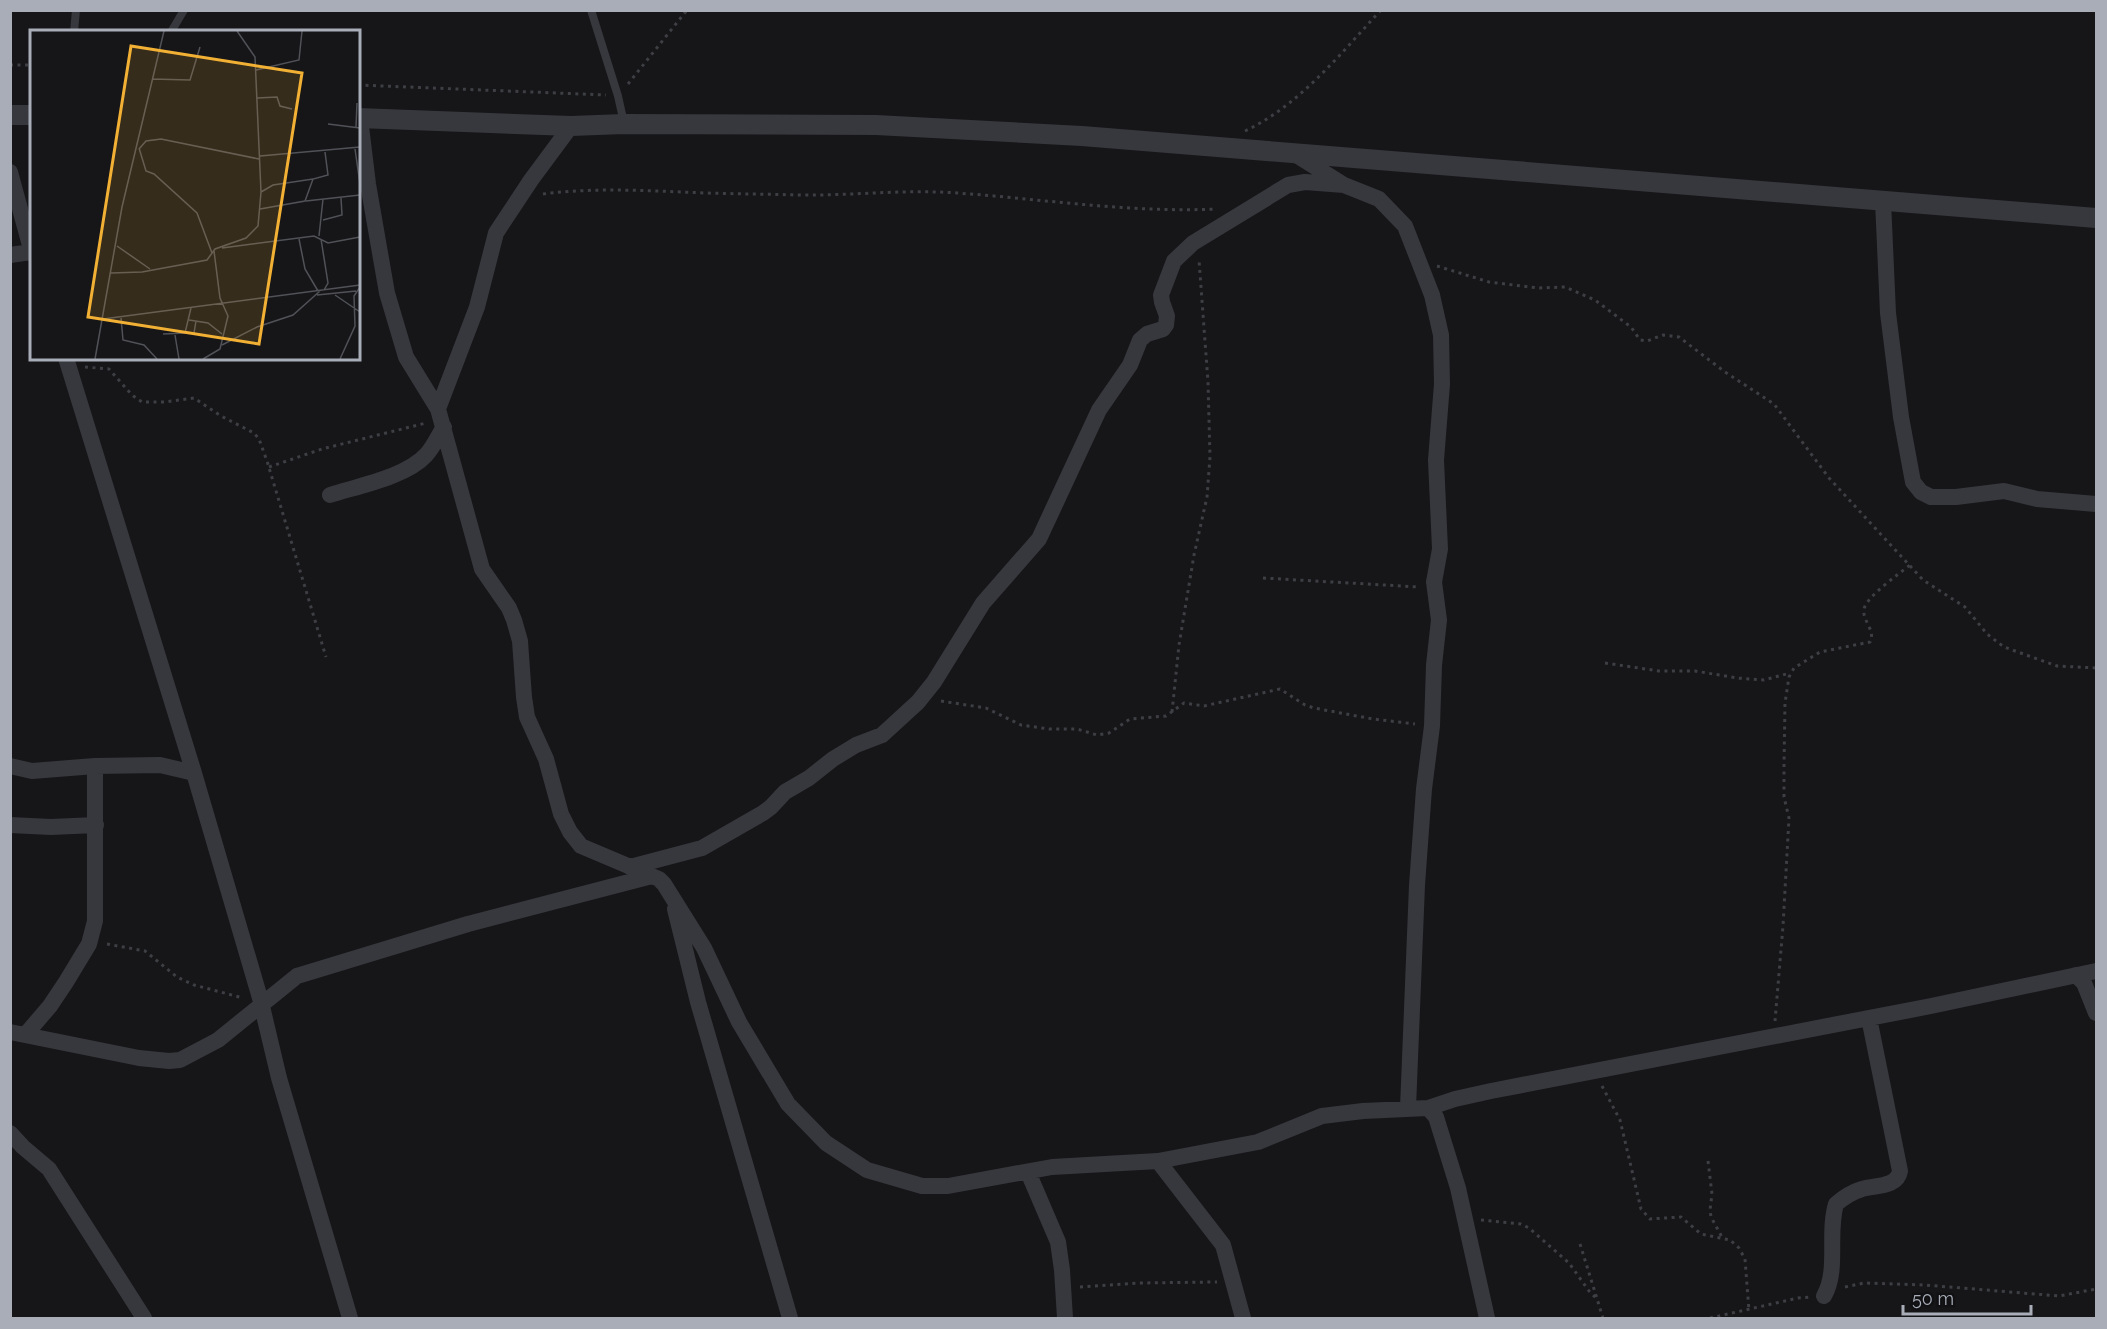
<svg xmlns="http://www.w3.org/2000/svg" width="2107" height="1329" viewBox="0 0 2107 1329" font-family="Raleway,sans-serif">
<rect width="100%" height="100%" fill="#161618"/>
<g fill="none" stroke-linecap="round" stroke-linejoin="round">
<path stroke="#3d3f44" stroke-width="3" stroke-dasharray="3 4.5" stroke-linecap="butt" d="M 10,65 L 32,65
M 628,84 L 687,10
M 358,85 L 606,95
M 1245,131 C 1300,105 1340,54 1381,10
M 543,194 C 598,187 651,191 706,193 C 737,194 767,194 797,195 C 851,196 903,189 957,193 C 1043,199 1129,213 1216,209
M 1437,266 L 1489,282 L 1538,288 L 1565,287 L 1595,300 L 1631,327 L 1640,340 L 1647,341 L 1663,335 L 1679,337 L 1725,372 L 1774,404 L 1829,478 L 1923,580 L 1965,607 L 1987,634 L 2004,647 L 2057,666 L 2096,668
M 85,367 L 109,369 L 132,395 L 142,402 L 164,402 L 194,398 L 221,416 L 254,433 L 259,439 L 267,461 L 326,657
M 269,467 L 322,449 L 426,423
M 1263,578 L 1419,587
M 1605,663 L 1659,671 L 1695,671 L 1737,678 L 1764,680 L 1790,673
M 941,701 L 986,708 L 1021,725 L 1049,729 L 1077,729 L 1097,735 L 1109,733 L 1130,719 L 1166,716 L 1184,703 L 1204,706 L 1280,689 L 1305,705 L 1314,708 L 1373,719 L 1415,724
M 1172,712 L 1179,645 L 1194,555 L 1207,497 L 1210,457 L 1208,382 L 1199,260
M 107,944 L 145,951 L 177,977 L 194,985 L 243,998
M 1775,1021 L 1783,926 L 1789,818 L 1784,797 L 1784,766 L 1785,703 L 1789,677 L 1794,668 L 1820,652 L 1870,642 C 1876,630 1862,621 1864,609 C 1867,596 1899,574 1910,565
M 1602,1086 L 1620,1120 L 1641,1209 L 1650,1219 L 1681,1217 L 1701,1234 L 1730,1240 L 1739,1248 L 1745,1259 L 1749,1311
M 1708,1161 L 1712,1194 L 1710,1210 L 1711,1217 L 1723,1239
M 1481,1220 L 1521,1224 L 1529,1228 L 1569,1263 L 1589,1291 L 1597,1299
M 1580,1244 L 1603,1318
M 1080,1287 L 1138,1283 L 1217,1282
M 1845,1287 L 1864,1283 L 1925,1285 L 2059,1296 L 2096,1289
M 1710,1318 L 1798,1298 L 1810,1297"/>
<path stroke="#37383d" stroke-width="8" d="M 591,10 L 618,96 L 624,123
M 74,32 L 76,10
M 171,32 L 184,10"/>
<path stroke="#37383d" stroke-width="16" d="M 360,118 L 368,184 L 387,293 L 406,357 L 438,409 L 482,569 L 509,608 L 514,620 L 520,641 L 524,697 L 527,717 L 546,759 L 561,814 L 570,832 L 581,846 L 659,879 L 664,884 L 704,948 L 739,1022 L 788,1104 L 826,1143 L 867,1170 L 922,1186 L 948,1186 L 1052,1167 L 1158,1161 L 1258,1142 L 1322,1116 L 1363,1111 L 1428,1108 L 1455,1099 L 1491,1091 L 1931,1006 L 2096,971
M 1293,153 L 1344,185 L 1379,199 L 1405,226 L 1432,295 L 1441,335 L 1442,384 L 1436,460 L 1440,549 L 1434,582 L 1439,620 L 1434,665 L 1432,726 L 1424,789 L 1417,885 L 1408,1108
M 10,172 L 32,253
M 1883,201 L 1888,313 L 1901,417 L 1913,482 L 1921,492 L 1931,497 L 1956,497 L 2004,491 L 2037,499 L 2096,504
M 10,255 L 31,252
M 66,358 L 194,773 L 260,998 L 279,1078 L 350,1318
M 438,409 L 477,307 L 496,233 L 531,180 L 571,126
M 330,495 C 358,486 406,477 426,455 C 433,448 438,436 444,427
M 10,766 L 32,771 L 95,766 L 160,765 L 194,773
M 10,825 L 51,827 L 96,825
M 630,867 L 702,848 L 763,813 L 771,807 L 785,792 L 809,778 L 833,759 L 856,745 L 882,735 L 918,702 L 934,682 L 983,603 L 1039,539 L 1099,410 L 1130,365 L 1140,340 L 1147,334 L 1163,329 L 1166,325 L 1167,316 L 1162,302 L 1161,295 L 1174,261 L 1193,243 L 1288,185 L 1305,182 L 1344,185
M 675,909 L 698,1002 L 790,1318
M 2076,975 L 2084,983 L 2096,1013
M 10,1032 L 139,1058 L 169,1061 L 180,1060 L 218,1040 L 297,976 L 468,924 L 652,876
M 26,1034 L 50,1006 L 66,982 L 89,944 L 95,921 L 95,766
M 1428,1108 L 1436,1117 L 1458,1188 L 1487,1318
M 10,1133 L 23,1147 L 49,1169 L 144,1318
M 1158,1161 L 1223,1245 L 1243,1318
M 1028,1172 L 1058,1242 L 1062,1270 L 1065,1318
M 1824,1296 C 1839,1270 1827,1234 1836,1204 C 1843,1198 1852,1192 1862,1189 C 1874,1185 1897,1188 1900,1171 L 1869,1018"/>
<path stroke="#37383d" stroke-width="20" d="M 10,115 L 32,115
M 358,118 L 571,126 L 624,124 L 876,125 L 1082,136 L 2096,218"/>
</g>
<g transform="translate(30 30)">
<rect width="330" height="330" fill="#161618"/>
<path fill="none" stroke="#505258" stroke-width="1.5" d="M 226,40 L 269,30 L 272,1M 122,49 L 160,50 L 170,17M 227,68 L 247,67 L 250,76 L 262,79M 298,94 L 330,98M 326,97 L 327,73M 109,118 L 116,141 L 124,144 L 167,183 L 182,223M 109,119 L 116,111 L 131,109 L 229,129M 325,119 L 330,154M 230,126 L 330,117M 231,162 L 243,155 L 283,149M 276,171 L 330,165M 230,179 L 275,171 L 283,149 L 298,145 L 295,122M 293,190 L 312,185 L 311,168M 289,206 L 293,169M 269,209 L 275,239 L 288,261M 291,209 L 298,253 L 294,260M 87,216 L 120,239M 192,218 L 284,206 L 298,213 L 330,207M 81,243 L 112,242 L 177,230 L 185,219 L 216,208 L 228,196 L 231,162 L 225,27 L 207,1M 287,265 L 326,261M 305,265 L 330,282M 91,288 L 93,310 L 114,315 L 127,329M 73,289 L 330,255M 159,290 L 178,293 L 192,304M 156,302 L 164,303 L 166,291M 133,304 L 155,303 L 161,278M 145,305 L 149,329M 192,315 L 227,297 L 263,285 L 290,261M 65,329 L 92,177 L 134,1M 173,329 L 190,319 L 198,286 L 190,268 L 184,221M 310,329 L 325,296 L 324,266 L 330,257"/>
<path fill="#f2b134" fill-opacity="0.15" stroke="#f2b134" stroke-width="3" d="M 101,16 L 272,43 L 229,314 L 58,287 Z"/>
<rect width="330" height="330" fill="none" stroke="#a8adb8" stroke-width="3"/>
</g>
<rect width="2107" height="1329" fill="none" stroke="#a8adb8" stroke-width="24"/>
<path d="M1903 1305v9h128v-9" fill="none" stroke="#a8adb8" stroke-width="3"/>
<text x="1912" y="1305" font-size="18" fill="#a8adb8" stroke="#111113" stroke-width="4.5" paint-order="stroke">50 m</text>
</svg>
